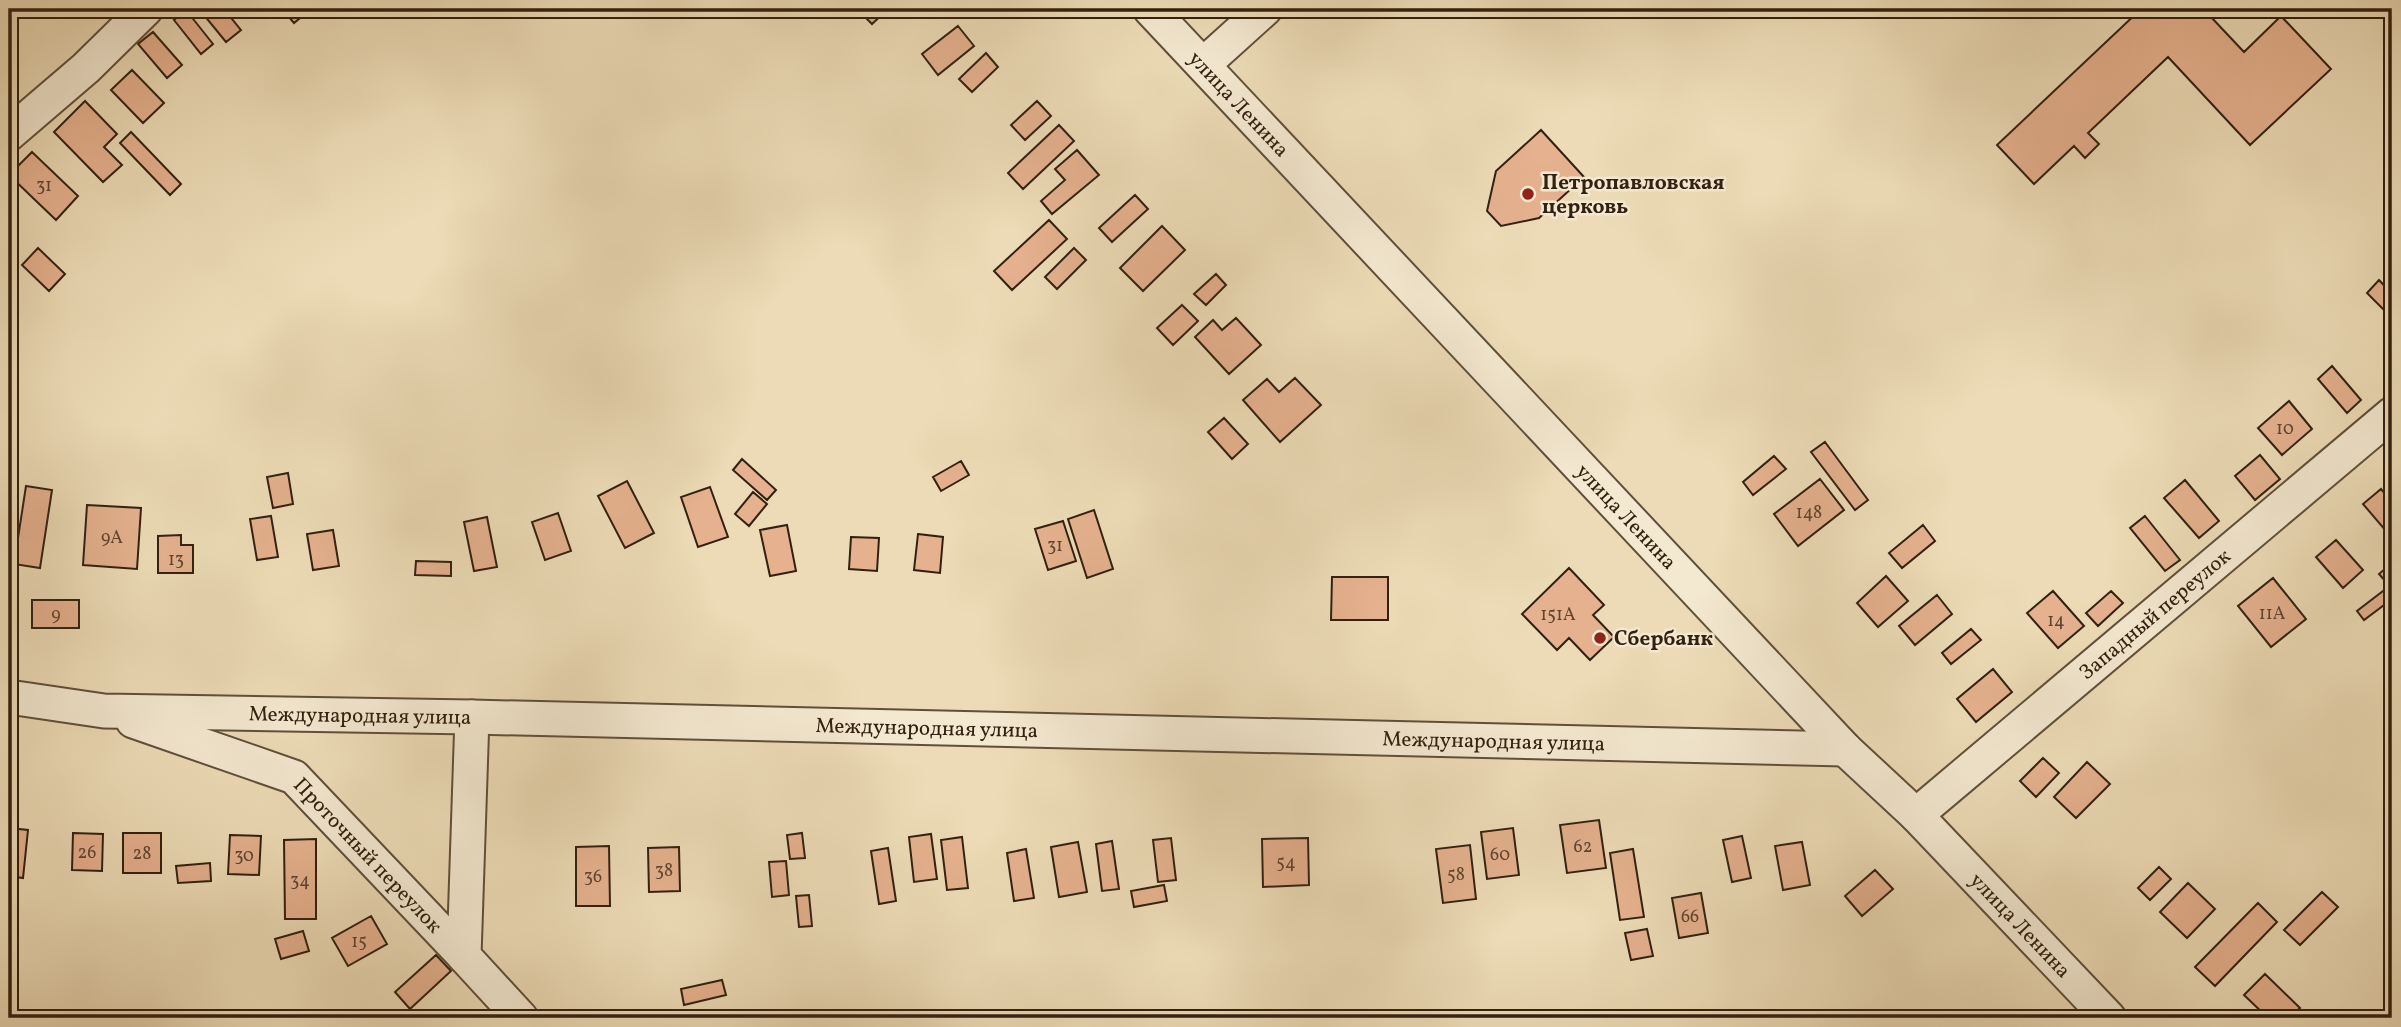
<svg xmlns="http://www.w3.org/2000/svg" width="2401" height="1027" viewBox="0 0 2401 1027" font-family="Vollkorn,serif">
<rect width="100%" height="100%" fill="#ecdbb6"/>
<filter id="stains"><feTurbulence type="fractalNoise" baseFrequency=".00286" numOctaves="4"/><feColorMatrix values="0 0 0 0 .2 0 0 0 0 .09 0 0 0 0 .02 0 0 0 .5 -.17"/></filter>
<radialGradient id="worn" r=".72"><stop offset=".6" stop-color="#630" stop-opacity="0"/><stop offset="1" stop-color="#630" stop-opacity=".3"/></radialGradient>
<path fill="#e5b18e" stroke="#322011" stroke-width="2" d="M 199,9 L 224,9 L 241,30 L 226,42 Z
M 282,9 L 311,9 L 294,23 Z
M 857,9 L 888,9 L 872,24 Z
M 2141,9 L 2220,9 L 2211,17 L 2244,52 L 2281,16 L 2331,69 L 2250,145 L 2168,57 L 2088,133 L 2099,144 L 2085,158 L 2074,146 L 2034,184 L 1997,145 Z
M 186,10 L 213,44 L 201,54 L 174,20 Z
M 958,26 L 974,46 L 938,75 L 922,54 Z
M 153,32 L 182,65 L 167,78 L 138,44 Z
M 986,53 L 998,67 L 972,92 L 959,79 Z
M 132,70 L 164,103 L 143,123 L 111,90 Z
M 85,101 L 117,134 L 104,147 L 122,165 L 103,182 L 54,132 Z
M 1037,101 L 1051,116 L 1025,140 L 1011,125 Z
M 1059,125 L 1074,141 L 1023,189 L 1008,173 Z
M 1541,130 L 1584,177 L 1539,218 L 1501,226 L 1487,211 L 1496,171 Z
M 131,132 L 181,184 L 170,195 L 120,143 Z
M 1077,150 L 1099,175 L 1052,214 L 1041,201 L 1065,180 L 1055,169 Z
M 32,152 L 78,196 L 56,220 L 9,175 Z
M 1135,195 L 1148,209 L 1112,242 L 1099,228 Z
M 1049,220 L 1067,239 L 1012,290 L 994,271 Z
M 1162,226 L 1185,250 L 1143,291 L 1120,268 Z
M 38,248 L 65,274 L 49,291 L 22,265 Z
M 1074,248 L 1086,260 L 1057,289 L 1045,277 Z
M 1216,274 L 1226,285 L 1206,305 L 1194,294 Z
M 2379,280 L 2392,294 L 2392,318 L 2367,293 Z
M 1182,305 L 1198,321 L 1173,345 L 1157,328 Z
M 1236,318 L 1261,345 L 1229,374 L 1195,337 L 1213,320 L 1222,330 Z
M 2332,366 L 2361,400 L 2347,413 L 2318,379 Z
M 1295,378 L 1321,405 L 1280,442 L 1243,400 L 1267,379 L 1279,392 Z
M 2289,401 L 2312,429 L 2282,455 L 2258,428 Z
M 1224,418 L 1248,444 L 1232,459 L 1208,432 Z
M 1825,442 L 1868,500 L 1855,510 L 1811,452 Z
M 2260,455 L 2280,479 L 2255,500 L 2235,476 Z
M 1774,456 L 1786,469 L 1753,495 L 1743,482 Z
M 742,459 L 776,490 L 767,500 L 733,470 Z
M 961,461 L 969,475 L 941,491 L 933,477 Z
M 288,473 L 293,504 L 273,508 L 267,477 Z
M 1820,479 L 1844,510 L 1798,546 L 1774,514 Z
M 2185,480 L 2219,521 L 2199,538 L 2164,498 Z
M 627,481 L 654,533 L 625,548 L 598,496 Z
M 26,486 L 52,490 L 40,568 L 14,564 Z
M 710,487 L 728,537 L 698,547 L 681,497 Z
M 2381,489 L 2392,502 L 2392,538 L 2363,504 Z
M 753,492 L 767,504 L 749,526 L 735,514 Z
M 87,505 L 141,508 L 137,569 L 83,565 Z
M 1094,510 L 1113,569 L 1087,578 L 1068,519 Z
M 558,513 L 571,551 L 545,560 L 532,522 Z
M 271,516 L 278,557 L 257,560 L 250,519 Z
M 2145,516 L 2180,560 L 2165,571 L 2130,528 Z
M 487,517 L 497,567 L 474,571 L 464,522 Z
M 1063,521 L 1076,561 L 1048,570 L 1035,529 Z
M 787,525 L 796,571 L 770,576 L 760,530 Z
M 1923,525 L 1935,541 L 1902,568 L 1889,553 Z
M 333,530 L 339,566 L 313,570 L 307,534 Z
M 918,534 L 943,537 L 940,573 L 914,570 Z
M 181,535 L 181,545 L 193,545 L 193,573 L 158,573 L 158,536 Z
M 851,537 L 879,538 L 877,571 L 849,569 Z
M 2336,540 L 2363,570 L 2343,588 L 2316,557 Z
M 416,561 L 451,562 L 451,576 L 415,575 Z
M 2392,563 L 2392,578 L 2387,583 L 2379,574 Z
M 1569,568 L 1604,605 L 1593,615 L 1614,637 L 1590,660 L 1569,638 L 1557,650 L 1522,614 Z
M 1886,576 L 1908,601 L 1878,627 L 1857,603 Z
M 1332,577 L 1388,577 L 1388,620 L 1331,620 Z
M 2273,578 L 2306,619 L 2271,647 L 2238,606 Z
M 2387,588 L 2392,595 L 2392,599 L 2364,620 L 2357,611 Z
M 2053,591 L 2084,626 L 2058,648 L 2027,613 Z
M 2111,591 L 2123,603 L 2098,626 L 2086,613 Z
M 1937,595 L 1952,614 L 1915,645 L 1899,626 Z
M 32,600 L 79,600 L 79,628 L 32,628 Z
M 1971,629 L 1981,640 L 1951,664 L 1942,653 Z
M 1993,669 L 2012,692 L 1976,722 L 1957,699 Z
M 2043,758 L 2059,773 L 2036,797 L 2020,781 Z
M 2087,762 L 2110,784 L 2076,818 L 2054,797 Z
M 1599,820 L 1606,868 L 1567,873 L 1560,825 Z
M 9,828 L 28,830 L 23,878 L 9,876 Z
M 1513,828 L 1519,875 L 1487,879 L 1481,832 Z
M 73,833 L 103,834 L 102,871 L 72,870 Z
M 123,833 L 161,833 L 161,873 L 123,873 Z
M 802,833 L 805,858 L 790,859 L 787,835 Z
M 931,834 L 937,879 L 914,882 L 909,837 Z
M 230,835 L 261,836 L 259,875 L 228,874 Z
M 1742,836 L 1751,878 L 1732,882 L 1723,840 Z
M 962,837 L 968,888 L 947,890 L 941,840 Z
M 1171,838 L 1176,880 L 1158,882 L 1153,840 Z
M 1308,838 L 1309,885 L 1263,887 L 1262,839 Z
M 316,839 L 316,919 L 285,919 L 284,840 Z
M 1112,841 L 1119,889 L 1102,891 L 1096,844 Z
M 1078,842 L 1087,892 L 1059,897 L 1051,847 Z
M 1802,842 L 1810,885 L 1783,890 L 1775,846 Z
M 1470,845 L 1476,899 L 1443,903 L 1436,849 Z
M 609,846 L 610,906 L 576,906 L 576,847 Z
M 679,847 L 680,891 L 649,892 L 648,848 Z
M 888,848 L 896,901 L 879,904 L 871,851 Z
M 1026,849 L 1034,898 L 1014,901 L 1007,853 Z
M 1633,849 L 1644,917 L 1620,920 L 1610,853 Z
M 786,861 L 789,895 L 772,897 L 769,862 Z
M 210,863 L 211,881 L 178,883 L 176,866 Z
M 2159,867 L 2171,879 L 2150,900 L 2138,888 Z
M 1875,870 L 1893,889 L 1862,916 L 1845,896 Z
M 2188,883 L 2215,909 L 2187,938 L 2160,912 Z
M 1164,885 L 1167,901 L 1134,907 L 1131,891 Z
M 2322,892 L 2338,907 L 2300,945 L 2284,930 Z
M 1701,893 L 1708,933 L 1679,938 L 1672,898 Z
M 9,895 L 16,896 L 12,940 L 9,939 Z
M 809,895 L 812,926 L 799,927 L 796,896 Z
M 2258,903 L 2277,922 L 2215,986 L 2195,967 Z
M 371,916 L 387,944 L 348,966 L 332,938 Z
M 1647,929 L 1653,956 L 1631,960 L 1625,933 Z
M 303,931 L 309,951 L 281,959 L 275,939 Z
M 436,955 L 451,971 L 410,1009 L 395,992 Z
M 2265,974 L 2300,1008 L 2289,1018 L 2268,1018 L 2244,995 Z
M 722,980 L 726,995 L 684,1005 L 681,989 Z"/>
<g fill="none" stroke-linecap="round" stroke-linejoin="round">
<g stroke="#604f3a" stroke-width="37">
<g id="street">
<path id="s1" d="M 1150,9 L 1845,749 L 1916,815 L 2109,1018"/>
<path d="M 1203,65 L 1265,9"/>
<path d="M 9,134 L 86,68 L 146,9"/>
<path id="s2" d="M 9,697 L 104,711 L 472,717 L 1845,749"/>
<path d="M 472,717 L 464,956 L 521,1018"/>
<path id="s3" d="M 133,721 L 294,777 L 464,956"/>
<path id="s4" d="M 1916,815 L 2392,414"/>
</g>
</g>
<use href="#street" stroke="#f3e8d0" stroke-width="33"/>
</g>
<g fill="#8f2418" stroke="#f3e8d0" stroke-width="2.5">
<circle cx="1528" cy="194" r="7"/>
<circle cx="1600" cy="638" r="7"/>
</g>
<g text-anchor="middle" stroke-width="5" stroke-linejoin="round" paint-order="stroke">
<g font-size="18" fill="#5f4430">
<text x="44" y="191">31</text>
<text x="2285" y="434">10</text>
<text x="1809" y="518">148</text>
<text x="112" y="543">9А</text>
<text x="1055" y="551">31</text>
<text x="176" y="565">13</text>
<text x="2272" y="619">11А</text>
<text x="56" y="620">9</text>
<text x="1558" y="620">151А</text>
<text x="2056" y="626">14</text>
<text x="1583" y="852">62</text>
<text x="87" y="858">26</text>
<text x="142" y="859">28</text>
<text x="1500" y="860">60</text>
<text x="244" y="861">30</text>
<text x="1286" y="868">54</text>
<text x="664" y="876">38</text>
<text x="1456" y="880">58</text>
<text x="593" y="882">36</text>
<text x="300" y="886">34</text>
<text x="1690" y="922">66</text>
<text x="359" y="947">15</text>
</g>
<g font-size="21" fill="#322011" stroke="#f3e8d0">
<text dy="7" stroke="none"><textPath href="#s1" startOffset="130">улица Ленина</textPath></text>
<text dy="7" stroke="none"><textPath href="#s1" startOffset="696">улица Ленина</textPath></text>
<text dy="7" stroke="none"><textPath href="#s4" startOffset="312">Западный переулок</textPath></text>
<text dy="7" stroke="none"><textPath href="#s2" startOffset="352">Международная улица</textPath></text>
<text dy="7" stroke="none"><textPath href="#s2" startOffset="919">Международная улица</textPath></text>
<text dy="7" stroke="none"><textPath href="#s2" startOffset="1486">Международная улица</textPath></text>
<text dy="7" stroke="none"><textPath href="#s3" startOffset="278">Проточный переулок</textPath></text>
<text dy="7" stroke="none"><textPath href="#s1" startOffset="1264">улица Ленина</textPath></text>
</g>
<g font-size="21" font-weight="bold" fill="#322011" stroke="#f3e8d0" text-anchor="start">
<text x="1542" y="189">Петропавловская<tspan x="1542" dy="24">церковь</tspan></text>
<text x="1614" y="645">Сбербанк</text>
</g>
</g>
<rect width="2401" height="1027" fill="none" stroke="#ecdbb6" stroke-width="35"/>
<rect x="10" y="10" width="2380" height="1006" fill="none" stroke="#322011" stroke-width="3.5"/>
<rect x="18" y="18" width="2366" height="992" fill="none" stroke="#322011" stroke-width="2"/>
<rect width="100%" height="100%" filter="url(#stains)"/>
<rect width="100%" height="100%" fill="url(#worn)"/>
</svg>
